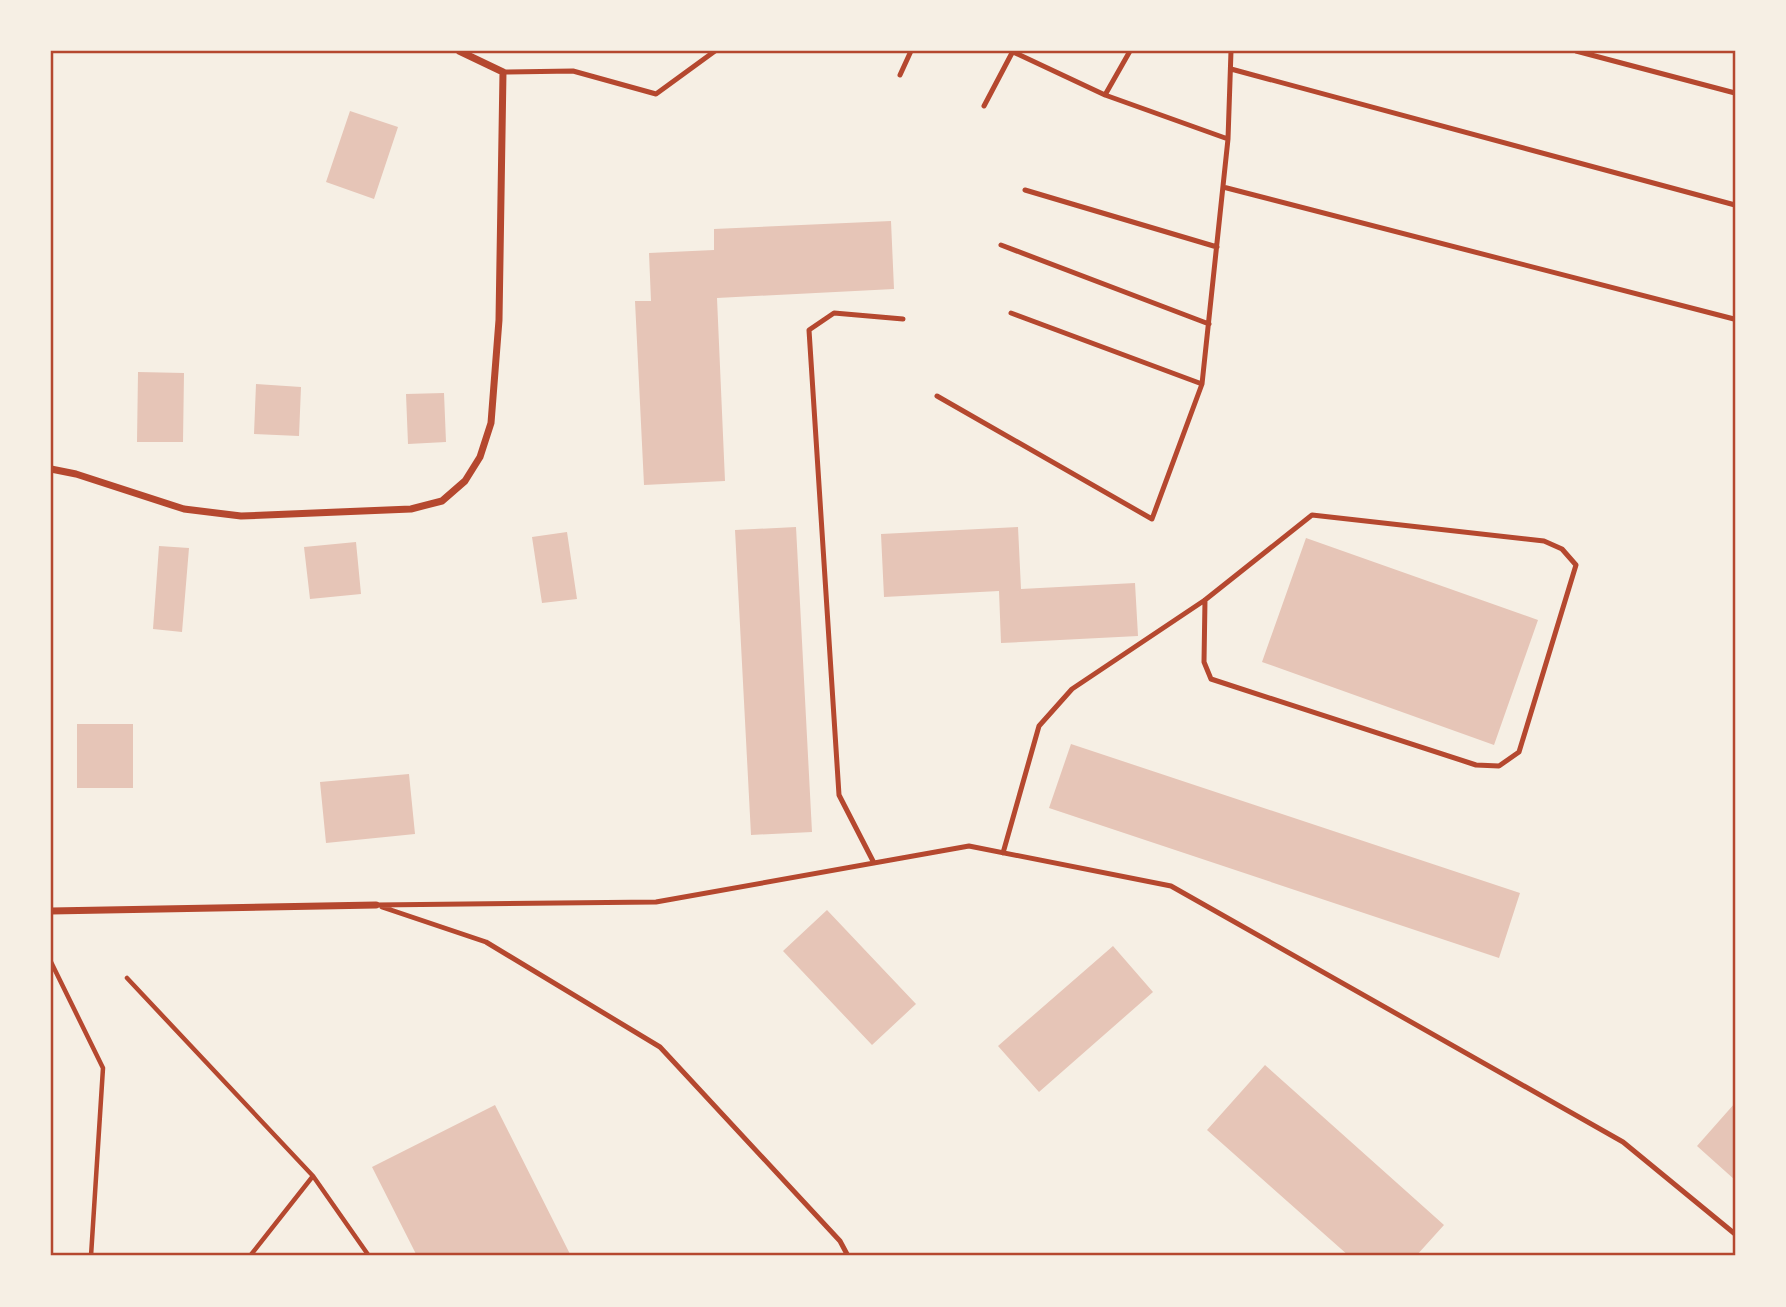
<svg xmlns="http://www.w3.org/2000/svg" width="1786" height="1307" viewBox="0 0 1786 1307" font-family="Manrope,sans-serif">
<rect width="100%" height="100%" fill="#f6efe4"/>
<path fill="#e6c5b7" d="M 350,111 L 398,127 L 374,199 L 326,182 Z
M 891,221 L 894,289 L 717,298 L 725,481 L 644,485 L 635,301 L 651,301 L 649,253 L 714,250 L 714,229 Z
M 138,372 L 184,373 L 183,442 L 137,442 Z
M 256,384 L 301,387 L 299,436 L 254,434 Z
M 444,393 L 446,442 L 408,444 L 406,394 Z
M 796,527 L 812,832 L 751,835 L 735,530 Z
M 1018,527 L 1021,589 L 1135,583 L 1138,636 L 1001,643 L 999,591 L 884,597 L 881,534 Z
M 567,532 L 577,599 L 542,603 L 532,537 Z
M 1306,538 L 1538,620 L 1494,745 L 1262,662 Z
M 356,542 L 361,594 L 310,599 L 304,547 Z
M 159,546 L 189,548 L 182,632 L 153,629 Z
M 77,724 L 133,724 L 133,788 L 77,788 Z
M 1071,744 L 1520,893 L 1499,958 L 1049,808 Z
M 409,774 L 415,834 L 326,843 L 320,782 Z
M 827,910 L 916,1004 L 872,1045 L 783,951 Z
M 1113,946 L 1153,992 L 1039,1092 L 998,1046 Z
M 1265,1065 L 1444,1225 L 1416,1256 L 1349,1256 L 1207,1130 Z
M 1735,1103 L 1735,1180 L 1697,1146 Z
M 495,1105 L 571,1256 L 417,1256 L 372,1167 Z"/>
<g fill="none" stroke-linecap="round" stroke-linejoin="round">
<path stroke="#b5482f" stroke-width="4.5" d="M 51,962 L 103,1068 L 91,1256
M 127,978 L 313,1176 L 369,1256
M 250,1256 L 313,1176"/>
<path stroke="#b5482f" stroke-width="5" d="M 1011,51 L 1105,95 L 1228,139 L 1231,51
M 1576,51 L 1735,93
M 1231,69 L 1735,205
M 503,72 L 573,71 L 656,94 L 715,51
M 900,75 L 911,51
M 1105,95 L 1130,51
M 984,106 L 1013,51
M 1223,187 L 1734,319
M 1025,190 L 1217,247
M 1001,245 L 1209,324
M 1011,313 L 1202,384
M 937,396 L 1152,519 L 1202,384 L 1228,139
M 1003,853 L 1039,726 L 1072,689 L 1205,600 L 1312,515 L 1544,541 L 1562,549 L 1576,565 L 1519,752 L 1499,766 L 1476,765 L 1211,679 L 1204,662 L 1205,600
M 874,863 L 839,795 L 809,330 L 834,313 L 903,319
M 376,905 L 656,902 L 969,846 L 1171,886 L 1623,1142 L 1735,1234
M 382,907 L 486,942 L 660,1047 L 840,1241 L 848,1256"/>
<path stroke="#b5482f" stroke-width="7" d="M 51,469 L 76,474 L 184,509 L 241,516 L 411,509 L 442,501 L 465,481 L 480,457 L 491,423 L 499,320 L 503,72 L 459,51
M 51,911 L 376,905"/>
</g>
<rect width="1786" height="1307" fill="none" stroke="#f6efe4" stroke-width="105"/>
<rect x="52" y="52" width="1682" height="1202" fill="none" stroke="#b5482f" stroke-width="2.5"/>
</svg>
